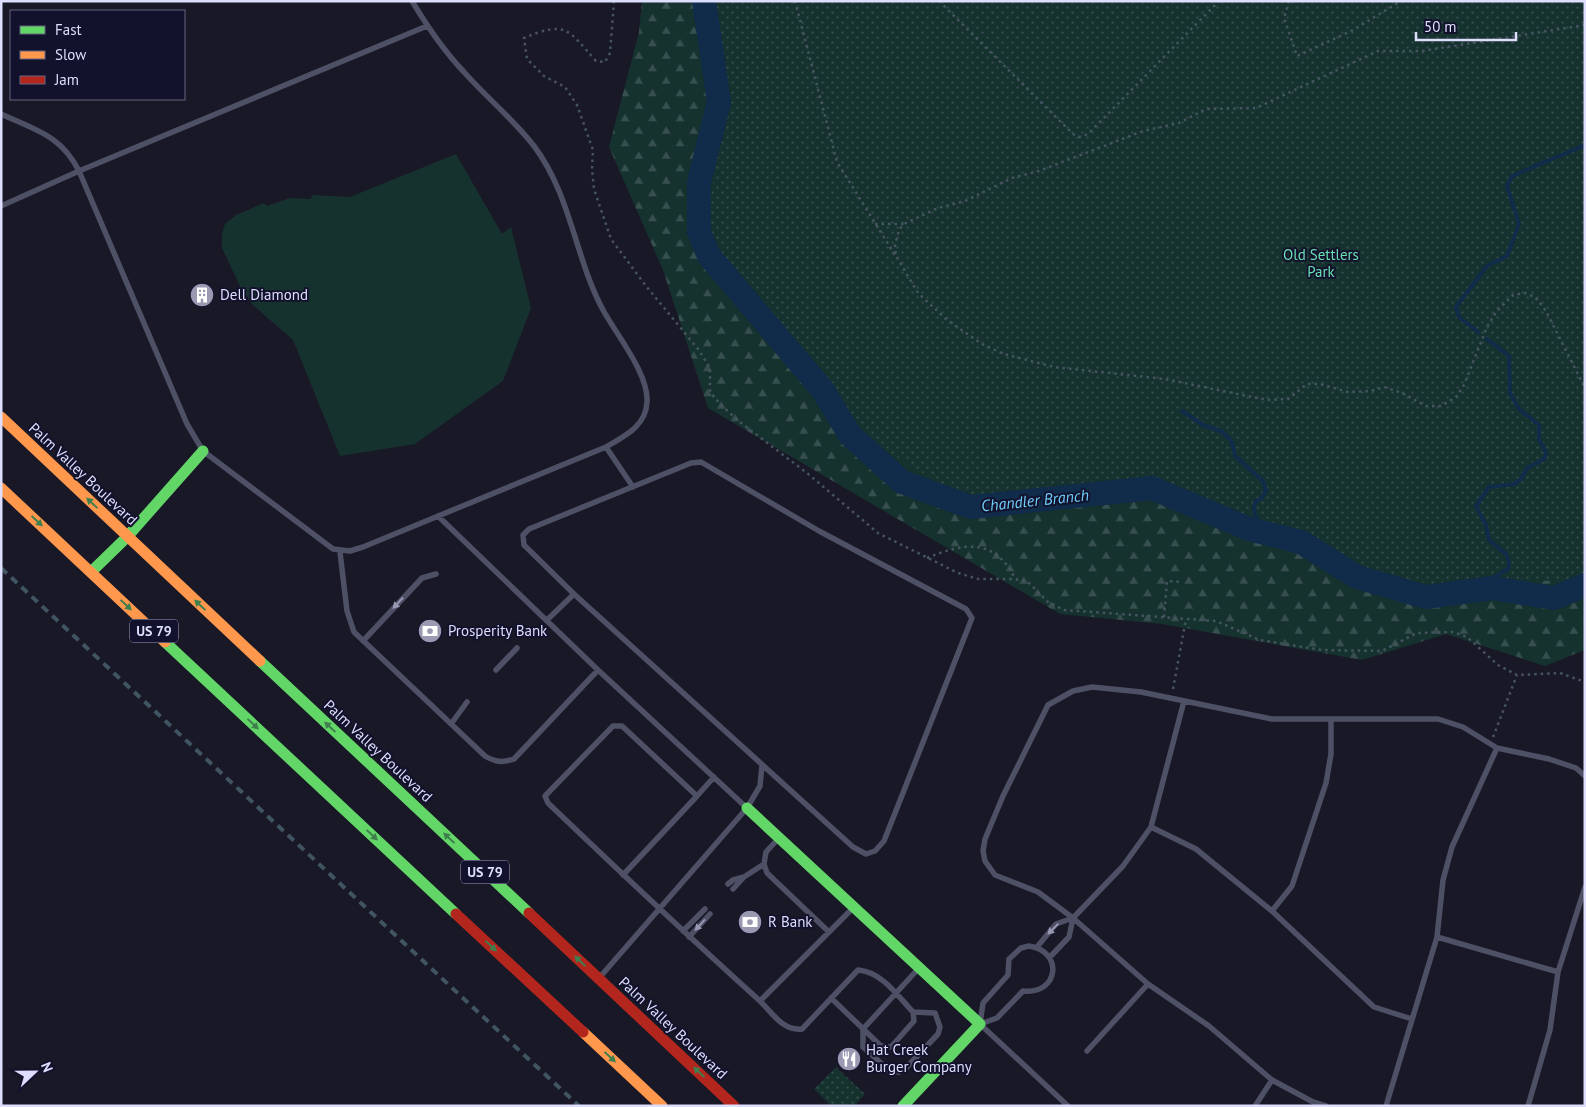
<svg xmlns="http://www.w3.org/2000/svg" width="1586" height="1107" viewBox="0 0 1586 1107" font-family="'PT Sans',sans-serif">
<defs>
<pattern id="forest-firs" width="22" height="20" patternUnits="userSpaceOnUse" patternTransform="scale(1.25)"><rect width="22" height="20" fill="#16322f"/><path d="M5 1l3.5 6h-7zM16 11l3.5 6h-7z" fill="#374f4e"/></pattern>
<pattern id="park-dots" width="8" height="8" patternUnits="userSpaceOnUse" patternTransform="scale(1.25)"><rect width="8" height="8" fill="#16322f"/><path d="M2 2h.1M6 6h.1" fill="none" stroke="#374f4e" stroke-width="1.8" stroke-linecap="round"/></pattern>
</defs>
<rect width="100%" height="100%" fill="#191826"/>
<path fill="#16322f" d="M 456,154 L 502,234 L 511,227 L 531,308 L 503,381 L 415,444 L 340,456 L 293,340 L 253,305 L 240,286 L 222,248 L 222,233 L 225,224 L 236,215 L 264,203 L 267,206 L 290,198 L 311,199 L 312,195 L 350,197 Z"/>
<path fill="url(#forest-firs)" d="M 642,1 L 775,1 L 1585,433 L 1585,650 L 1545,666 L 1446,634 L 1362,660 L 1162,624 L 1060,614 L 708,408 L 663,270 L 609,147 L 639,32 Z"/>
<path fill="url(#park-dots)" d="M 710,1 L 1585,1 L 1585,575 L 1581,580 L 1492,582 L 1456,590 L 1356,567 L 1313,537 L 1260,523 L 1154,479 L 971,502 L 853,431 L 820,374 L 745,286 L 705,233 L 727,101 Z
M 836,1067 L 865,1094 L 854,1106 L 831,1106 L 814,1089 Z"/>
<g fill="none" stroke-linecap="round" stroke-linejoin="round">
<path stroke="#102c4a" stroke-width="4" d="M 1478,332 L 1459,317 L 1456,307 L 1487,266 L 1507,256 L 1519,224 L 1507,186 L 1512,176 L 1585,145
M 1182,411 L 1203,425 L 1223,432 L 1232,442 L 1235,456 L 1263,481 L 1266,490 L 1262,498 L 1255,502 L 1254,513 L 1267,534
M 1479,590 L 1481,585 L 1508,569 L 1509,562 L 1506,554 L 1489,540 L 1486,525 L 1476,506 L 1489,487 L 1514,484 L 1521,479 L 1527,468 L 1544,459 L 1546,453 L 1539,439 L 1539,425 L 1519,409 L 1510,393 L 1509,356 L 1487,339"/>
<path stroke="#102c4a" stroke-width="24" d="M 704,1 L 719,102 L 699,182 L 699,232 L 709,256 L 822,389 L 850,435 L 902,482 L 971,507 L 1152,488 L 1249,529 L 1301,542 L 1357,577 L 1426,597 L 1492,588 L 1554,598 L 1585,585"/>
<path stroke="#465461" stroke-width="2.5" stroke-dasharray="2.5 4" stroke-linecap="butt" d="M 614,1 L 610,53 L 605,62 L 596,61 C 568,30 567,20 524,38 L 527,59 L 544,76 L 565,87 L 577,105 L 593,150 L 592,169 L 594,189 L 611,239 L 646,286 L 698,349 L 710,368 L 710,392 L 721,405 L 741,423 L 807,473 L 878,533 L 958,573 L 978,579 L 1015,579 L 1028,582 L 1048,602 L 1064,610 L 1216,621 L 1260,640 L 1322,650 L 1382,651 L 1417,633 L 1453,632 L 1467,637 L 1498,665 L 1517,675 L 1560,673 L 1585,682
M 795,1 L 837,162 L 895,255
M 939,1 L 1073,134 L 1079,137 L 1088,134 L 1219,1
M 1289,1 L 1284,18 L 1297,56 L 1353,30 L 1401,1
M 1585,25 L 1422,51 L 1378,51 L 1256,108 L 1206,109 L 1179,123 L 1143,131 L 1039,171 L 1012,178 L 965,201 L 938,208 L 904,224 L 899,230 L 895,245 L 896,256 L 918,293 L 947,320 L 982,344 L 1004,354 L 1054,367 L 1165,379 L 1267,400 L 1288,399 L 1307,384 L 1320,384 L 1348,392 L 1371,391 L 1384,387 L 1402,393 L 1426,406 L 1441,406 L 1456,397 L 1464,385 L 1487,327 L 1496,312 L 1513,295 L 1525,293 L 1535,297 L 1546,311 L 1585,388
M 875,224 L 904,224
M 927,558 C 963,543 995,537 1015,579
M 1164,617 L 1167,581 L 1182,582
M 1173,689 L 1186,619
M 1493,737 L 1517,675"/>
<path stroke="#4e5066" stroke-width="5.5" d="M 1,114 C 35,130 61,135 79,171 L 427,26
M 1,206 L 79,171 L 187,424 L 203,451 L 333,549 L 350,551 L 363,547 L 606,447 C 625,436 646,426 647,402 C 649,374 616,334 603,310 C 575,258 571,195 534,146 C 514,120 486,97 464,72 C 444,51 427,26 412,1
M 606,447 L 633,487
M 701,462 L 819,531 L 966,609 L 972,618 L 884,841 L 875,851 L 866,854 L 853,847 L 574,594 L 524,545 L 523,535 L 529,529 L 691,463 Z
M 438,516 L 598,670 L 747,808 L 600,977
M 340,552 L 347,611 L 354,632 L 485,756 C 495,762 502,763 514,759 L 598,670
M 547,620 L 574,594
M 363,641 L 422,578 L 436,574
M 496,670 L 517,648
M 451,724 L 467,702
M 697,796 L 714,777
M 747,808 L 760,786 L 762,765
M 1151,827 L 1196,849 L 1272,911 L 1374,1007 L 1412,1019
M 778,839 L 766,852 L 764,864 L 767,873 L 829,932 L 853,908
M 623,875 L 697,796 L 622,726 L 613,726 L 545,796 L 548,803 C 618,870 688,936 760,1001 L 829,932
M 728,884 L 733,880 L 744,877
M 733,889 L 744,877 L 764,864
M 1272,911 L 1292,886 L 1326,783 L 1331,754 L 1331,721
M 683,931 L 705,909
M 689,937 L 710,914
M 1437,937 L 1558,972
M 1029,946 C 1064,951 1059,995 1023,991 L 997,1018 L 980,1024 L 983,1003 L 1008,975 L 1009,959 L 1021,948 Z
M 1037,947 L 1056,924 L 1073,918 L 1123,866 L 1151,827 L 1184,701
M 1050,957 L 1069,937 L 1073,918
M 760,1001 C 773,1014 783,1031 802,1029 L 858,970 C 882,972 897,995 913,1012 L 914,1021 L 891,1047 L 881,1046 L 831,998
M 913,1012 L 935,1013 L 940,1027 L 938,1034 L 905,1069 L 899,1072 L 891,1072 L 863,1047 L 863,1029 L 919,968
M 981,1025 L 1068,1106
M 1087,1051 L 1148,984
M 1255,1106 L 1272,1080
M 1326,1106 L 1313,1102 L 1272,1080 L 1209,1026 L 1148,984 L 1073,918 L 1038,892 L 995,875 L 985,861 L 983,851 L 985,839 L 1003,796 L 1048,705 L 1073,691 L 1092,687 L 1141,692 L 1272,719 L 1438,719 L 1463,727 L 1497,748 L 1549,759 L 1576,768 L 1585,776
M 1386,1106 L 1437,937 L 1443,880 L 1452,847 L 1497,748
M 1528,1106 L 1550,1030 L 1558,972 L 1585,887"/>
<path stroke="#63d668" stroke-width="11" d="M 91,572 L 127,537 L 203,451
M 165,642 L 456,914
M 260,661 L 529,913
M 747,808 L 980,1024 L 903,1106"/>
<path stroke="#ff974d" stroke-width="11" d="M 1,417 L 260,661
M 1,488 L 165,642
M 583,1032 L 662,1106"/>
<path stroke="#b3261e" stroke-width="11" d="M 529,913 L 734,1106
M 456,914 L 583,1032"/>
<path stroke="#405462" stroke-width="4" stroke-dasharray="8 6" stroke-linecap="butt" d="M 1,568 L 579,1106"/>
</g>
<defs><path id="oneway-solid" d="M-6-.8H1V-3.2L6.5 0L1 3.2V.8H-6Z" transform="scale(1.25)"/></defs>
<g fill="#3f7e4d">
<use href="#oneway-solid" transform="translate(92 503) rotate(-137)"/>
<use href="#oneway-solid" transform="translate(37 521) rotate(43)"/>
<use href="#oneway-solid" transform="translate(126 605) rotate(43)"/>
<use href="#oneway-solid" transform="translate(200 605) rotate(-137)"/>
<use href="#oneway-solid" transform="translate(253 724) rotate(43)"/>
<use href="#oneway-solid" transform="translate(330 727) rotate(-137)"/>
<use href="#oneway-solid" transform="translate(372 835) rotate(43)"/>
<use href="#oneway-solid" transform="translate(449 838) rotate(-137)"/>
<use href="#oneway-solid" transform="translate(491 946) rotate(43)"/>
<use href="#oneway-solid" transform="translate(580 961) rotate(-137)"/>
<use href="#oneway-solid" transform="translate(610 1057) rotate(43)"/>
<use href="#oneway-solid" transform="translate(699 1072) rotate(-137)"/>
</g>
<g fill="#9697b2">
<use href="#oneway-solid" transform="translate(398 603) rotate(133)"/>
<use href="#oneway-solid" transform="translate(700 925) rotate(132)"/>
<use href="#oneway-solid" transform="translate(1053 929) rotate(135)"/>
</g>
<defs>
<g id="building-disc" transform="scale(1.25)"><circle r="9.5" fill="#9999b2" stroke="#13122c"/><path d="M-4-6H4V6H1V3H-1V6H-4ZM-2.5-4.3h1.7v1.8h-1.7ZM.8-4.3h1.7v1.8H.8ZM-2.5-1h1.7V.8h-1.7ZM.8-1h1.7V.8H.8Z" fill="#fff"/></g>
<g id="bank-disc" transform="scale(1.25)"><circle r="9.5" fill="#9999b2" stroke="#13122c"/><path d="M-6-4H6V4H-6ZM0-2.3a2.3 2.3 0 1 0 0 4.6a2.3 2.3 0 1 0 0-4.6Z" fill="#fff"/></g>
<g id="restaurant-disc" transform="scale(1.25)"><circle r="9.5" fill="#9999b2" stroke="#13122c"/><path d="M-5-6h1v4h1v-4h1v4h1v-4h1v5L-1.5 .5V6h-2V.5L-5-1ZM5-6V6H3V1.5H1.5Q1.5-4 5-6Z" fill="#fff"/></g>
</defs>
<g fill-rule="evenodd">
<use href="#building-disc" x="202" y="295"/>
<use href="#bank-disc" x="430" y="631"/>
<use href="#bank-disc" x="750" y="922"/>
<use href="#restaurant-disc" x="849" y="1059"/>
</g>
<g text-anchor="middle" stroke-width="4" stroke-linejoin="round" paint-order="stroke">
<g fill="#13122c" stroke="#a1a1bf" stroke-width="1">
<rect x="130" y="619.5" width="48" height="23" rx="4"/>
<rect x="461" y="860.5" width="48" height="23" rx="4"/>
</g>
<g font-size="14" font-weight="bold" fill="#dedefe">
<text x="154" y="636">US 79</text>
<text x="485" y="877">US 79</text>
</g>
<g font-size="15" fill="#69dfb2" stroke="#13122c">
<text x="1321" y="260">Old Settlers<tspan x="1321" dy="17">Park</tspan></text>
</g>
<g font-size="15" fill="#dedefe" stroke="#13122c" text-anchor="start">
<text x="220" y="300">Dell Diamond</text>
<text x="448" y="636">Prosperity Bank</text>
<text x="768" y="927">R Bank</text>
<text x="866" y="1055">Hat Creek<tspan x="866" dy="17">Burger Company</tspan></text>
</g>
<g font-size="15" fill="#dedefe" stroke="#13122c">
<text transform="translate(83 474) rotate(43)" y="5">Palm Valley Boulevard</text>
<text transform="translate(378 751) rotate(43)" y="5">Palm Valley Boulevard</text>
<text transform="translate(673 1028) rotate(43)" y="5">Palm Valley Boulevard</text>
</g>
<g font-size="16" font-style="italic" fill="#6ecdfc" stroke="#13122c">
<text transform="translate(1035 500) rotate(-6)" y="6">Chandler Branch</text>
</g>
</g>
<rect width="1586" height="1107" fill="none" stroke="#dedefe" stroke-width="5"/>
<rect x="10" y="10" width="175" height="90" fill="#13122c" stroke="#646480"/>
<rect x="20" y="26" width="25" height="8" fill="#63d668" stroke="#646480"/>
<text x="55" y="35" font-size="15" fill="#dedefe">Fast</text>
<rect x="20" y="51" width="25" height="8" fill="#ff974d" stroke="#646480"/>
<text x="55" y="60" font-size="15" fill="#dedefe">Slow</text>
<rect x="20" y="76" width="25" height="8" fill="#b3261e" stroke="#646480"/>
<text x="55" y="85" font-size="15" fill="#dedefe">Jam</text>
<g transform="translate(35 1072) rotate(68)" stroke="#13122c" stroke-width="4" paint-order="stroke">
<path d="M0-4L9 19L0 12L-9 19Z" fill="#dedefe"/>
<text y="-8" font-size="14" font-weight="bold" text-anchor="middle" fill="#dedefe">N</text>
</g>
<path d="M1416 32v8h100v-8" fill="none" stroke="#dedefe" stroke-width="2.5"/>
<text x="1424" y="32" font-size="15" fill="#dedefe" stroke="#13122c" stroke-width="4" paint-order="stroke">50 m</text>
</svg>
